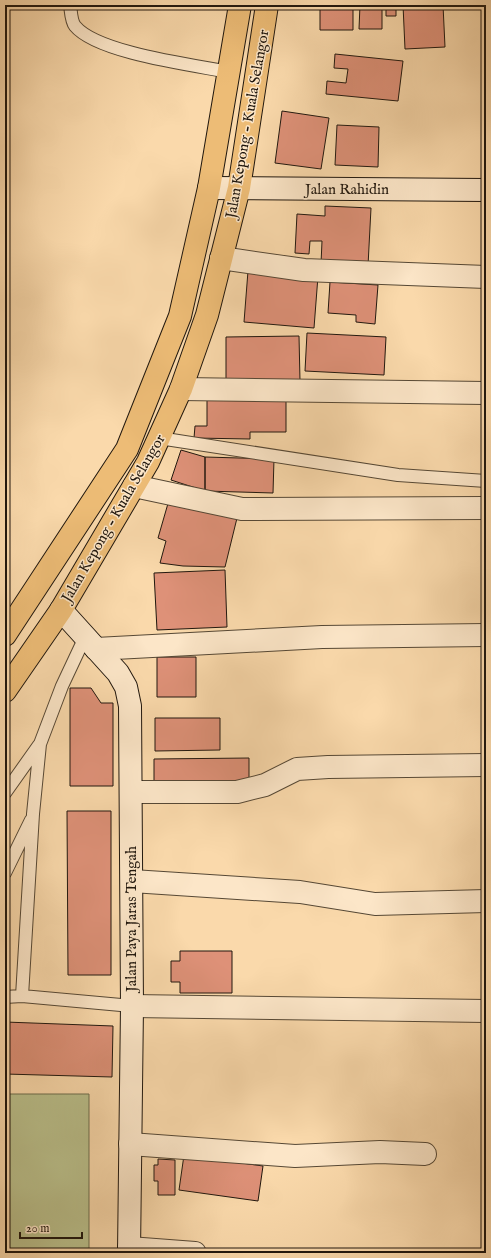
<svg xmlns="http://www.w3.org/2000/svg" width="491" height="1258" viewBox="0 0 491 1258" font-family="'IM FELL English',serif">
<rect width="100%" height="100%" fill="#fad9ab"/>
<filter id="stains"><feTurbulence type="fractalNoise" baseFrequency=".005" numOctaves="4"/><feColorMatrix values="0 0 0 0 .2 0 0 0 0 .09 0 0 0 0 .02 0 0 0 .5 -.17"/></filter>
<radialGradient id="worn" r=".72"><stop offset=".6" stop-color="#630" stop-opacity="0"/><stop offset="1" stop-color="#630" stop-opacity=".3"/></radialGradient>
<path fill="#bac08c" stroke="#6d6c4d" d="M 5,1094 L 89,1094 L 89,1253 L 5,1253 Z"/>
<path fill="#de9178" stroke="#20170e" d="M 320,5 L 353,5 L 353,30 L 320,30 Z
M 360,5 L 382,5 L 382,29 L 359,29 Z
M 386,5 L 396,5 L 396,16 L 386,16 Z
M 403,5 L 443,5 L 445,47 L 405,49 Z
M 335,54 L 403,61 L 398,101 L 326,94 L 327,81 L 346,83 L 348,69 L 334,68 Z
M 282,111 L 329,118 L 321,169 L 275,163 Z
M 337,125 L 379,127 L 378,167 L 335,165 Z
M 325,206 L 371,208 L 368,266 L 321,264 L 322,241 L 310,241 L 309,254 L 295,253 L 297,214 L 325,216 Z
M 248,271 L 318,276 L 314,328 L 244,322 Z
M 330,282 L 378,285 L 375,324 L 356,322 L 356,315 L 328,313 Z
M 307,333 L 386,337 L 384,375 L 305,371 Z
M 299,336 L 300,381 L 226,381 L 226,337 Z
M 207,394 L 286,394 L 286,432 L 250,432 L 250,439 L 194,438 L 195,426 L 207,426 Z
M 181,450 L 205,457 L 205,491 L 171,480 Z
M 205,457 L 274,459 L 273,493 L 205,491 Z
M 169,500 L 238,514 L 225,567 L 183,566 L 160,563 L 166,541 L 158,538 Z
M 225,570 L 227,627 L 157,630 L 154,573 Z
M 157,657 L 196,657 L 196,697 L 157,697 Z
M 70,688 L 91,688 L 101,703 L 113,703 L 113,786 L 70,786 Z
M 155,718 L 220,718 L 220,750 L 155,751 Z
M 249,758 L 249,785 L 154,786 L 154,759 Z
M 67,811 L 111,811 L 111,975 L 68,975 Z
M 180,951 L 232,951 L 232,993 L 180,993 L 180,982 L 171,982 L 171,961 L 180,961 Z
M 5,1022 L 113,1026 L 112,1077 L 5,1074 Z
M 184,1155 L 263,1166 L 258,1201 L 179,1190 Z
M 158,1159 L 175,1160 L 175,1195 L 158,1195 L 158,1181 L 154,1181 L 154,1165 L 158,1165 Z"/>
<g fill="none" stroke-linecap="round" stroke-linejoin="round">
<g stroke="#564835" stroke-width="14">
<path id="lane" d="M 70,5 C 71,11 71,21 75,26 C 97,53 193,65 229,72
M 159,438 L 398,475 L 486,481
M 5,793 L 39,745
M 5,873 L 31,820
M 22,996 L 33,814 L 40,744 L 62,686 L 85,637
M 5,997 L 22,996 L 132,1006"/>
</g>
<g stroke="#564835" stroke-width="24">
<path id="street" d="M 221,258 L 304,270 L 486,277
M 181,389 L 486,393
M 134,486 L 242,509 L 486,508
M 96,649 L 322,637 L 486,635
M 131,792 L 237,792 L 265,785 L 297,769 L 328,767 L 486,765
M 132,881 L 300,892 L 375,904 L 486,901
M 132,1006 L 486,1011
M 130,1144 L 295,1156 L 380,1152 L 425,1154
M 129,1248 L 195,1253"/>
</g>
<g stroke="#20170e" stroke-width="24">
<path id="secondary" d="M 209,188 L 486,190
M 61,610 L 118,673 L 126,687 L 130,706 L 132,1006 L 129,1253"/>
</g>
<g stroke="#20170e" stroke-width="24">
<path id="highway" d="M 5,635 L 127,449 L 180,316 L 209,188 L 240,5
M 5,691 L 61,610 L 148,462 L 181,389 L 207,315 L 239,188 L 267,5"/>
</g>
<use href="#lane" stroke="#fce6c8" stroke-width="12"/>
<use href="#street" stroke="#fce6c8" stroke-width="22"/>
<use href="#secondary" stroke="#fce6c8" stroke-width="22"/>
<use href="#highway" stroke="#edbc76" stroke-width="22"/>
</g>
<g text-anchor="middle" stroke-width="3" stroke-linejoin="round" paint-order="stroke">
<g font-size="15" fill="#20170e" stroke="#fce6c8">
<text transform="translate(247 124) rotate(-80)" y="5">Jalan Kepong - Kuala Selangor</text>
<text x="347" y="194">Jalan Rahidin</text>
<text transform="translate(113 518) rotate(-60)" y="5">Jalan Kepong - Kuala Selangor</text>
<text transform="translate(131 919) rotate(-90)" y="5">Jalan Paya Jaras Tengah</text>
</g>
</g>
<rect width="491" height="1258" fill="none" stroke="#fad9ab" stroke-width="20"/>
<rect x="6" y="6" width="479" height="1246" fill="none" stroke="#20170e" stroke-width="2"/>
<rect x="10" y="10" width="471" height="1238" fill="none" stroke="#20170e"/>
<path d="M20 1232v6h62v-6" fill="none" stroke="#20170e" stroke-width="2"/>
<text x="26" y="1232" font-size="12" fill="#20170e" stroke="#fce6c8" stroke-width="3" paint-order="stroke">20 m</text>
<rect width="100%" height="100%" filter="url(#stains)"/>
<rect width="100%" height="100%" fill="url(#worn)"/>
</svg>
